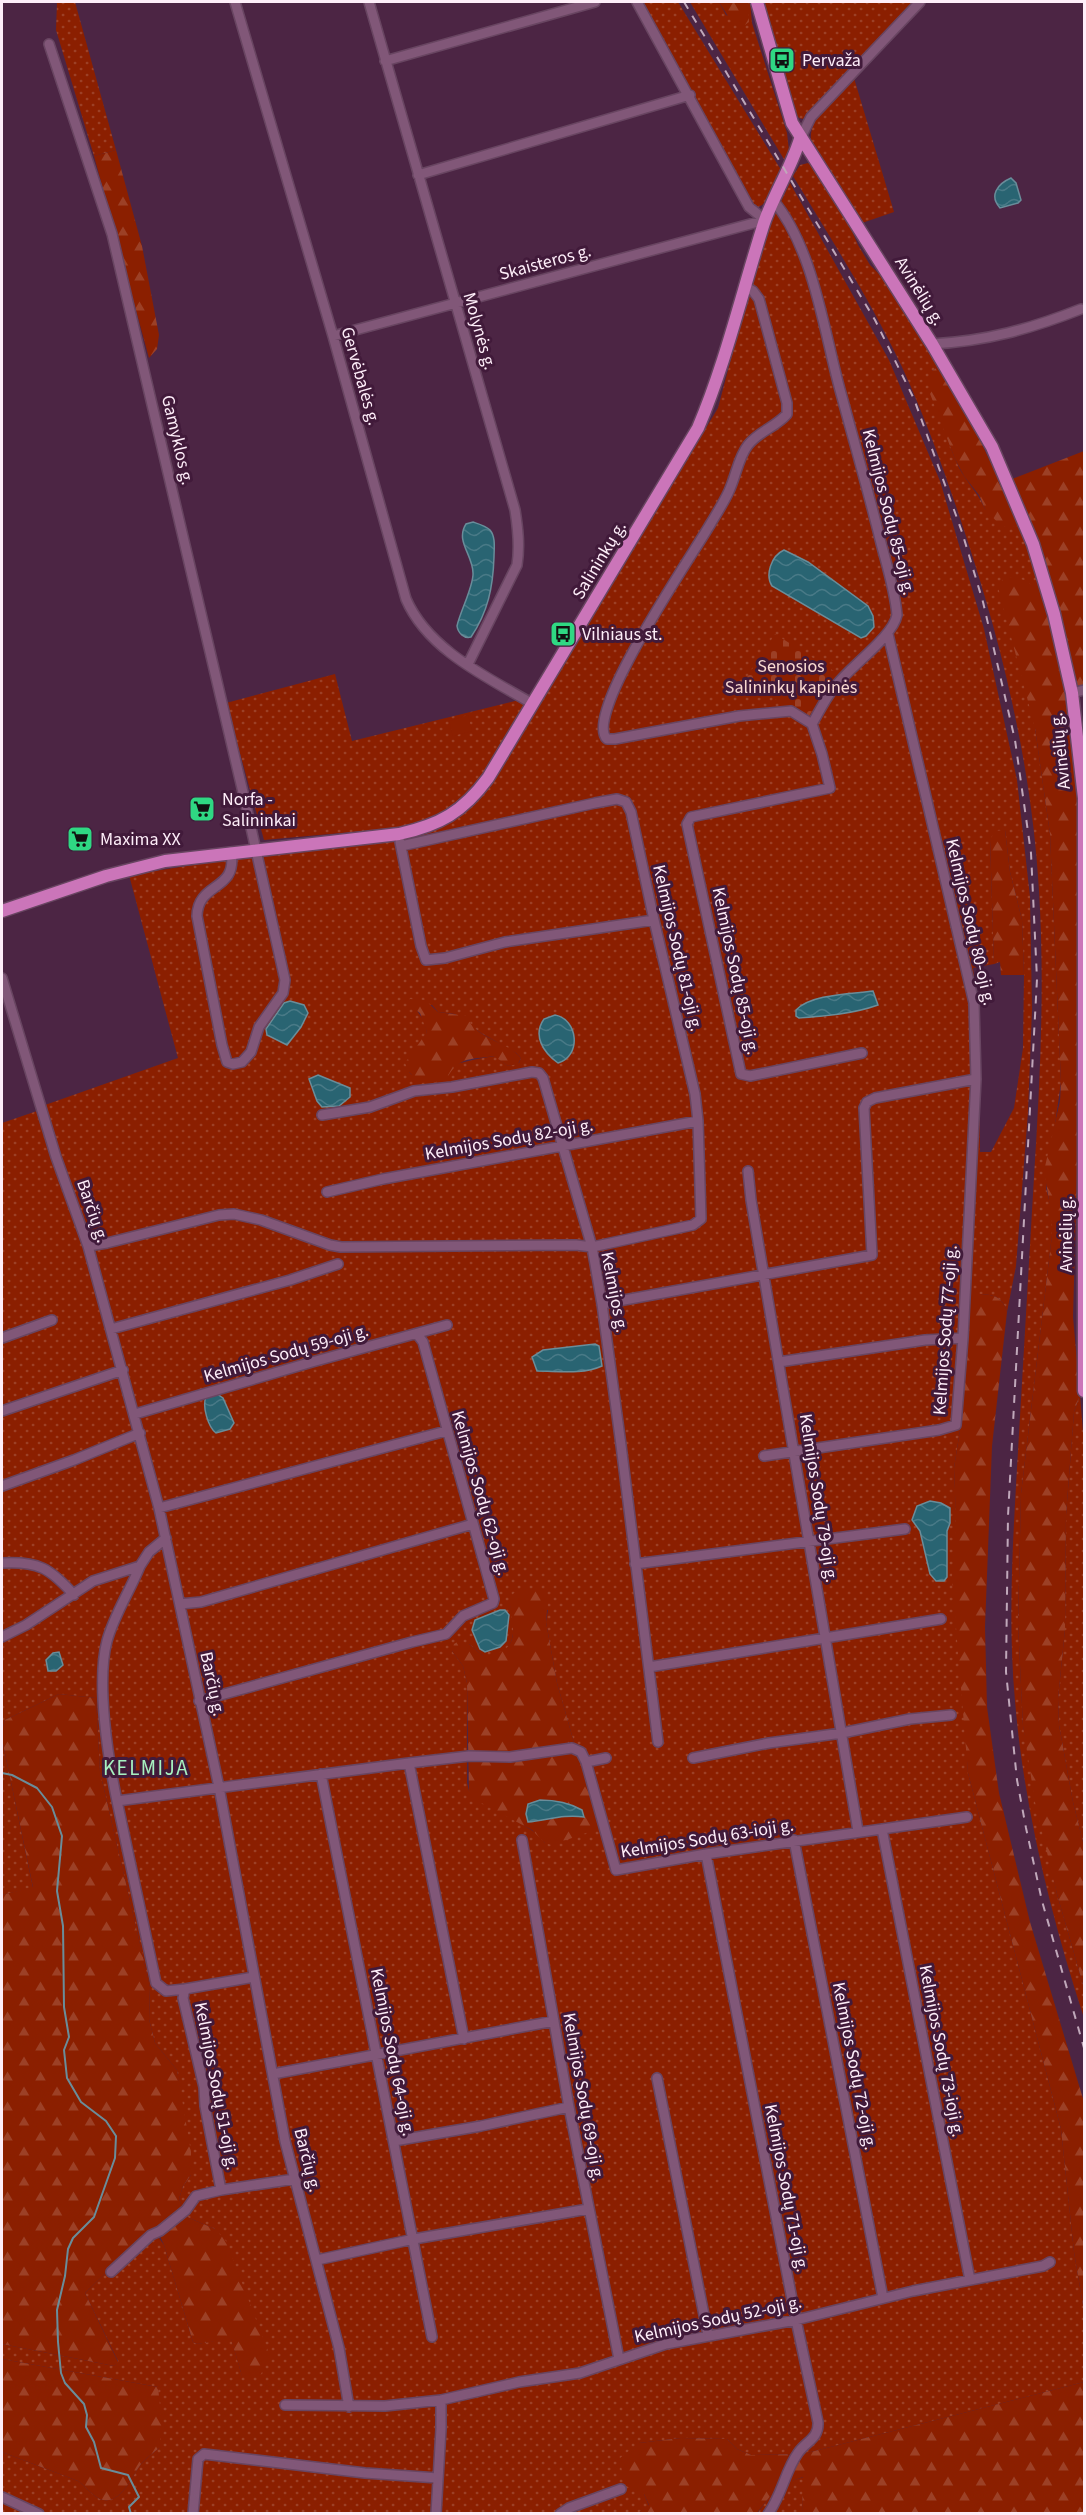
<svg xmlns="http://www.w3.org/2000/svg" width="1086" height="2515" viewBox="0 0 1086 2515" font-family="'Source Sans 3',sans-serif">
<defs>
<pattern id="grass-dots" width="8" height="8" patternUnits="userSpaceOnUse" patternTransform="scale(1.5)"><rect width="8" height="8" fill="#8b1f00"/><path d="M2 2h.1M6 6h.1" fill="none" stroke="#9c4026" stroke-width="1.8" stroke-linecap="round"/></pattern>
<pattern id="forest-firs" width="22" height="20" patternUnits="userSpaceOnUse" patternTransform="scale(1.5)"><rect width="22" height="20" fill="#8b1f00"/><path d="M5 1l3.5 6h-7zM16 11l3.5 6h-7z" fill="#9c4026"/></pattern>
<pattern id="cemetery-stones" width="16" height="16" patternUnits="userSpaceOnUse" patternTransform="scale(1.5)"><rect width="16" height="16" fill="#8b1f00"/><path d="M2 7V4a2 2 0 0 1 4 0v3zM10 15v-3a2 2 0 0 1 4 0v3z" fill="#9c4026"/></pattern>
<pattern id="water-waves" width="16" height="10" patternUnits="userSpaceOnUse" patternTransform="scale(1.5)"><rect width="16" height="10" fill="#296472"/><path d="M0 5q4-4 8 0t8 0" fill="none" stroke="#497a87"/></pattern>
</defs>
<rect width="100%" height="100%" fill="#4c2544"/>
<path fill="url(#grass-dots)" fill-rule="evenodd" d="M 57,2 L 75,2 L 116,150 L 94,156 L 56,30 Z
M 640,2 L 678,2 L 781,170 C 775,182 771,202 758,207 L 753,203 Z
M 690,2 L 719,2 L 726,15 L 748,22 L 748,2 L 750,2 L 752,23 L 787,133 L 789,151 L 785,161 Z
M 763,2 L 914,2 L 803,119 L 799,118 L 794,111 Z
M 854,78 L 894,212 L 862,223 L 812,147 C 804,119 836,97 854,78 Z
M 808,163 L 814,167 L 848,222 L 858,245 L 870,265 L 886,281 L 939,366 L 932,371 C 939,400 944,434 956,461 C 963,479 977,490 985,509 L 1020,525 L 1033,560 L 1045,600 L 1035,728 L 1050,834 L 1061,1082 L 1046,1188 L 1052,1212 L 1052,1235 L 1021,1494 L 1018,1624 L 1023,1726 L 1057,1894 L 1084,1988 L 1084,2018 C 1051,1916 1024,1808 1015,1701 C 1007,1613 1014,1523 1019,1434 C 1024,1348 1029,1263 1034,1177 C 1040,1082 1045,986 1039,891 C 1032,767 1002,644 963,527 C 945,473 926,419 902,367 C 871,301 831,239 793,176 L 800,165 Z
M 790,183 L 889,360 L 940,481 L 984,629 L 1017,780 L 1030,897 L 1032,1009 L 1028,1112 L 1016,1266 L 1007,1312 C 1002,1293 987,1294 971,1294 L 960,1430 L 954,1468 L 968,1773 L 1061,2129 L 1074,2252 L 1084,2311 L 1084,2382 L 803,2454 L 751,2455 L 737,2449 L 727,2439 L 681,2438 L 639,2443 L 644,2494 L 649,2506 L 638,2513 L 2,2513 L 2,2452 L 78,2481 C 85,2486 93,2496 100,2499 C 120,2507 132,2476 141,2464 C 146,2458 153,2453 159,2448 L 158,2387 L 2,2359 L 2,2344 L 114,2366 L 118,2361 L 85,2293 L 149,2231 L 154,2231 L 164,2245 L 193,2342 L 197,2344 L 231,2338 L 242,2376 L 215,2229 L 187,2217 L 179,2199 L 183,2186 L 191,2175 L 177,2070 L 155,2043 L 149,2019 L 150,1987 L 100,1772 L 96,1698 L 59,1694 L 5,1720 L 2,1730 L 2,1123 L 37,1111 L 39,1114 L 45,1105 L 178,1058 L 129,875 L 432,828 L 481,796 L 492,783 L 718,408 L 763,238 ZM 1005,830 L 1010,872 L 1022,920 L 1024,975 L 1023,1048 L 1014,1108 L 991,1152 L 980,1152 L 978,1011 L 973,968 L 994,964 L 990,840 ZM 432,1005 L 438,1012 L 455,1014 L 481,1033 L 516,1053 L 521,1058 L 519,1063 L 508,1066 L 495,1056 C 466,1060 440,1069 412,1075 L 409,1072 L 427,1032 L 424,1021 L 416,1009 ZM 510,1605 L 548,1610 L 546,1622 L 557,1683 L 577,1753 L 545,1843 L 539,1835 L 469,1791 L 467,1783 L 467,1683 L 463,1666 L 452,1651 L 469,1644 L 483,1656 C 488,1656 494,1656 499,1655 C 517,1648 515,1619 510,1605 Z
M 335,674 L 352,741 L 531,697 L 476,785 L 456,805 L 436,817 L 396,828 L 264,840 L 226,703 Z
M 1080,1395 L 1084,1445 L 1084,1846 L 1073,1802 L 1059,1725 L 1058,1699 L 1065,1629 L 1066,1515 L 1074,1412 Z
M 2,1739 L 33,1888 L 2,1895 Z
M 804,2477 L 802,2513 L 757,2514 L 778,2485 Z"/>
<path fill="url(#forest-firs)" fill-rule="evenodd" d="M 719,2 L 748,2 L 749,22 L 742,27 L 733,24 Z
M 116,150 L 142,246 L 159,335 L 157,349 L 149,358 L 94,156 Z
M 939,366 L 972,423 L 1020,525 L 1008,528 L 999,524 L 985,509 L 979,495 L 964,476 L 955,459 L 929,391 L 929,376 L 932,371 Z
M 1084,451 L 1084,687 L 1076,689 L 1012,479 Z
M 1012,577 L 1024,580 L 1035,587 L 1045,600 L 1061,667 L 1073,741 L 1079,804 L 1079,1100 L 1073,1317 L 1080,1395 L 1074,1412 L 1066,1515 L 1065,1629 L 1058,1699 L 1059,1725 L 1073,1802 L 1084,1846 L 1084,1988 L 1057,1894 L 1035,1802 L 1023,1726 L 1018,1624 L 1021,1494 L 1052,1235 L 1051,1212 L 1044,1171 L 1060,1101 L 1061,1082 L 1050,834 L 1035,728 L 998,587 L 1003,579 Z
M 1005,830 L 1010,872 L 1022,920 L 1024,975 L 1001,975 L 1000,962 L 994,964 L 990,840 L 995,831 Z
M 410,999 L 425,1000 L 438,1012 L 467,1016 C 476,1040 506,1040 521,1058 L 518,1064 L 508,1066 L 494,1056 C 468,1060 458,1056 445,1082 L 420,1083 L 409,1072 L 405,1063 L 427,1032 L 420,1013 L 408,1004 Z
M 971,1294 C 987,1294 1002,1293 1007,1312 L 992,1446 L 985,1627 L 987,1707 L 999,1793 L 1030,1922 L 1084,2102 L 1084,2311 L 1074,2252 L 1061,2129 L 968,1773 L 952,1579 L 956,1521 L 954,1468 L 960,1430 Z
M 526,1589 L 543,1592 L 548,1600 L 546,1622 L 557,1683 L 577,1753 L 587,1775 L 598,1825 L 589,1832 L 552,1845 L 545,1843 L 532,1830 L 474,1799 L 469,1791 L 467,1683 L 463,1666 L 452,1651 L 454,1644 L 459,1641 L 469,1644 L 483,1656 C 523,1653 513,1627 509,1599 L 514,1593 ZM 540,1800 L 583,1817 L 562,1815 L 549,1820 Z
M 59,1694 L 96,1698 L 100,1772 L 150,1987 L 149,2019 L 155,2043 L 177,2070 L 191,2152 L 191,2175 L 183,2186 L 179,2199 L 187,2217 L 215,2229 L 226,2241 L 270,2356 L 261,2374 L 249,2378 L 242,2376 L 231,2339 L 197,2344 L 193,2342 L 164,2245 L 160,2236 L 153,2231 L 149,2231 L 85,2293 L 118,2362 L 114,2366 L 2,2344 L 2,1895 L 33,1887 L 2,1739 L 2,1730 L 5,1720 Z
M 2,2359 L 158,2387 L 162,2425 L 159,2448 C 153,2453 146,2458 141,2464 C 132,2476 120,2507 100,2499 C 93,2496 85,2486 78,2481 L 2,2452 Z
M 1084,2382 L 1084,2513 L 802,2513 L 803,2477 L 778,2486 L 757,2513 L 638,2513 L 649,2505 L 644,2494 L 624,2485 L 620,2458 L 639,2443 L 681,2438 L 727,2439 L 737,2449 L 751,2455 L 803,2454 Z"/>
<path fill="url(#cemetery-stones)" d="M 775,634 L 837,673 L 807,719 L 745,680 Z"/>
<path fill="#8b1f00" d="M 468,715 L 472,731 L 453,736 L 449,721 Z"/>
<path fill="url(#water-waves)" stroke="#698d9a" stroke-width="1.5" d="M 1011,178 L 1016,183 L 1021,200 L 1018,203 L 1000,208 C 989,196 997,184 1011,178 Z
M 473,522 C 479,524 486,526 490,530 C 496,537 494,549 494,557 C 493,587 488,612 471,637 C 464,639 458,633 457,626 C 460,612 474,585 473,573 C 473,555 455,541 466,524 Z
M 784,550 L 808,562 L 868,606 L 873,616 L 874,627 L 866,636 L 861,638 L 772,586 C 765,575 771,556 784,550 Z
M 873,991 L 878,1005 C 853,1014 825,1016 799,1018 L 796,1016 L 796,1010 C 811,994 852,994 873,991 Z
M 290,1001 L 304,1005 L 308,1013 L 301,1027 L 287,1045 L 267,1035 L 266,1029 L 284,1003 Z
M 555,1015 C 578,1019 582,1056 558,1063 C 544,1053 532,1036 544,1019 Z
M 318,1075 L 350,1088 L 350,1097 L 339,1106 L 322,1107 L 317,1101 L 309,1079 Z
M 595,1344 L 599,1346 L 602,1366 C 582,1375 558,1371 537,1371 L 532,1357 L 543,1350 Z
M 217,1394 L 223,1398 L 234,1423 L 230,1429 L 216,1433 C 208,1427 202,1406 206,1397 Z
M 930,1501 L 941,1503 L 950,1508 L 950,1523 L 947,1531 L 947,1577 L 944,1581 L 936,1581 L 930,1574 L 920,1531 L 912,1520 L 917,1506 Z
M 500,1610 L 505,1610 L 509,1615 L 506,1641 L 500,1647 L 485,1652 L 480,1649 L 472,1630 L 475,1620 Z
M 59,1652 L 63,1665 L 56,1671 L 48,1671 L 46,1660 L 53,1653 Z
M 540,1800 C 555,1800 568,1802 582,1810 L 584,1817 C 564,1814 548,1820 528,1822 L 526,1814 L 528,1804 Z"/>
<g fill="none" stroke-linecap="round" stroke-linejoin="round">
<path stroke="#698d9a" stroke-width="2" d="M 2,1773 L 12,1775 L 37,1788 L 52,1807 L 62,1836 L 57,1891 L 63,1926 L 64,2007 L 69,2037 L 64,2050 L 67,2078 L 81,2102 L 106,2121 L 116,2136 L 115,2158 L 94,2217 L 73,2238 L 68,2249 L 65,2276 L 57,2310 L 58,2342 L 61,2373 L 65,2383 L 84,2404 L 87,2415 L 86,2427 L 94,2442 L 101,2468 L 128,2475 L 139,2497 L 129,2507 L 131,2514"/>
<g stroke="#684561" stroke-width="12">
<path id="minor" d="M 235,2 L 333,336 L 406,599 C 428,650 487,677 533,704
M 369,2 L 515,510 C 518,529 520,546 517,565 L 468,664
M 637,2 L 749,207 L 765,220
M 49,44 L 112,234 L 245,801 L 285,980 L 283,993 L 259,1027 L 251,1052 L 242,1062 L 233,1064 L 227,1062 L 222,1045 L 197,916 C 198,881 238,892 231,852
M 385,61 L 595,2
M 800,139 L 811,117 L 920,2
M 418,175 L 690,95
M 773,200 C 815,250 824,335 842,397 C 855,445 869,494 881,543 C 887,566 895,591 897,615 C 893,637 849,667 834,688 C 825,699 819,712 812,724 L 822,754 L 830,788 L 691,817 L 687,824 L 741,1074 L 750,1076 L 862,1053
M 744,286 L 753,291 L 759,299 L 787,403 L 787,414 C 776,427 759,431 748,445 C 738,458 736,476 729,491 C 724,502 717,513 711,523 C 694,553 582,715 607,739 L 615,739 L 739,716 L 791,711 L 812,724
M 333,336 L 765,220
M 932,344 C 987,341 1030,329 1081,309
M 1072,693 L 1084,690
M 400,842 L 421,946 L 426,960 L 445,958 L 505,942 L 654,920
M 2,978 L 56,1157 L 88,1246 L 159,1508 L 219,1787 L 285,2141 L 339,2348 L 349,2407
M 322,1115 L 370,1107 L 414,1091 L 452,1087 L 532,1072 L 539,1073 L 543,1078 L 592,1247 L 693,1225 L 701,1219 L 698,1121 L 695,1094 L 654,920 L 631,812 L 626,802 L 617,799 L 595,803 L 401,846
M 748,1171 L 751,1200 L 858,1831
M 327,1192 L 383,1179 L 698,1121
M 88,1246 L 107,1243 L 219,1215 L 234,1214 L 261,1220 L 330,1245 L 341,1247 L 576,1245 L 592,1247 L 602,1304 L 621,1445 L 658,1742
M 602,1304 L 872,1255 L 864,1108 L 867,1102 L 875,1098 L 976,1079 L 974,1003 L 888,634
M 111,1329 L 290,1280 L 338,1264
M 2,1338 L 52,1320
M 779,1362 L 925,1340 L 963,1338
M 2,1411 L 123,1370
M 135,1414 L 312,1362 L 447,1325
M 764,1456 L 939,1430 L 956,1425 L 963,1338 L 976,1079
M 2,1486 L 74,1460 L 140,1433
M 159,1508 L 446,1431
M 2,1563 C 38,1561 50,1568 74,1595
M 635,1564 L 905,1529
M 180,1604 L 201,1602 L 473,1524
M 2,1637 L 26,1625 L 93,1581 L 140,1566 L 149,1552 L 166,1538
M 649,1667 L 941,1619
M 199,1701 L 412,1642 L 446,1634 L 463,1616 L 493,1603 L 494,1599 L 423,1342 L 417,1334
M 693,1758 L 769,1743 L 842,1733 L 910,1719 L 951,1715
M 586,1762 L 606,1758
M 409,1763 L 464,2039
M 321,1774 L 432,2337
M 117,1801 C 108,1758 96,1682 107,1641 C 114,1615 130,1591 140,1566
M 882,1829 L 970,2280
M 522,1840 L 569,2107 L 619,2359
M 794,1840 L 883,2298
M 706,1854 L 796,2320 L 818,2422 C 819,2439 806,2441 798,2453 C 785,2471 782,2495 768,2514
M 185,1989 L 254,1977
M 273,2074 L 554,2021
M 657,2078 L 708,2335
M 394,2141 L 481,2126 L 569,2107
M 221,2190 L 295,2179
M 317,2260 L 414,2239 L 588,2209
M 111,2272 L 151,2235 L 160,2231 L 186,2210 L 196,2196 L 221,2190 L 205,2106 L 204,2087 L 183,1998 L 185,1989 L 166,1991 L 156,1983 L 117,1801 L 409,1763 L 469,1756 L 510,1757 L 572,1748 L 581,1752 L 586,1762 L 616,1870 L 706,1854 L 967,1817
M 285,2405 L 385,2406 L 441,2400 L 519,2382 L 580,2373 L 666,2344 L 796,2320 L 913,2291 L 1043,2266 L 1050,2262
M 2,2497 L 39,2514
M 193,2514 L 198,2459 L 204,2454 L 365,2473 L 438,2478
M 436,2514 L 441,2429 L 441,2400
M 560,2514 L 569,2508 L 621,2489"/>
</g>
<g stroke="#684561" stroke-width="15">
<path id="major" d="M 757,2 L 792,123 L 932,344 L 992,447 L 1033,544 L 1054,614 L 1072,693 L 1084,798 L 1084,1391
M 2,911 L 106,876 L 165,861 L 399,834 C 440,825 463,812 488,778 L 698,428 C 726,362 742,292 764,223 C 774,194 791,168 800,139"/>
</g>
<use href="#minor" stroke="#815778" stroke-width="9"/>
<use href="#major" stroke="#cb75b9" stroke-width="12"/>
<path stroke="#c0a8ba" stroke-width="2" stroke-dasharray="8 8" stroke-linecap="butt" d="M 684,2 L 875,320 L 914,399 L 962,532 L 983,602 L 1015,740 L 1031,853 L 1037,979 L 1008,1516 L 1006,1672 L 1017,1780 L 1026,1828 L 1042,1901 L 1084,2048"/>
</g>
<defs>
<g id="bus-square" transform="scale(1.35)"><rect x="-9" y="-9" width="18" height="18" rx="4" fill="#2fd883" stroke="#411a3a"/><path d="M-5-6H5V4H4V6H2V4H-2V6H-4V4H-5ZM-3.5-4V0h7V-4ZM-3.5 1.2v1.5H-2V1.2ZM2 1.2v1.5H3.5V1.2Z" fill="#111"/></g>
<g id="supermarket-square" transform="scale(1.35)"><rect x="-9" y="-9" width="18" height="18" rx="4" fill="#2fd883" stroke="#411a3a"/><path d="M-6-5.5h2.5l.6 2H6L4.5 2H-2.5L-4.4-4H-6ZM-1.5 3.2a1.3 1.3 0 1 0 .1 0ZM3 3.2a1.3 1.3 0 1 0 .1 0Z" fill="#111"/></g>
</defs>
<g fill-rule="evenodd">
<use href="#bus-square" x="782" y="60"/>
<use href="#bus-square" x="563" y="634"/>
<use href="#supermarket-square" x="202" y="809"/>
<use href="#supermarket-square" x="80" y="839"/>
</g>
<g text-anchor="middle" stroke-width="6" stroke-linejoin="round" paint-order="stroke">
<g font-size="18" fill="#feeef9" stroke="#411a3a" text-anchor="start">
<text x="802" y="66">Pervaža</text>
<text x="582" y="640">Vilniaus st.</text>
<text x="222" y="805">Norfa -<tspan x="222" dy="21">Salininkai</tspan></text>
<text x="100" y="845">Maxima XX</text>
</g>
<g font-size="18" fill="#feeef9" stroke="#411a3a">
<text transform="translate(545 262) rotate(-15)" y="6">Skaisteros g.</text>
<text transform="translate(920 291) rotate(58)" y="6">Avinėlių g.</text>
<text transform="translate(480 331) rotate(74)" y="6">Molynės g.</text>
<text transform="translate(361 376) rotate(74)" y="6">Gervėbalės g.</text>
<text transform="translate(178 440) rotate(77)" y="6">Gamyklos g.</text>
<text transform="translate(889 512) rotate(76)" y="6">Kelmijos Sodų 85-oji g.</text>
<text transform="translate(599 560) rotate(-59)" y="6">Salininkų g.</text>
<text transform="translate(1060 751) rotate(-96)" y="6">Avinėlių g.</text>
<text transform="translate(971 922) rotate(77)" y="6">Kelmijos Sodų 80-oji g.</text>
<text transform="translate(678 948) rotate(77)" y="6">Kelmijos Sodų 81-oji g.</text>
<text transform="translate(736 971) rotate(78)" y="6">Kelmijos Sodų 85-oji g.</text>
<text transform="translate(509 1139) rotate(-10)" y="6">Kelmijos Sodų 82-oji g.</text>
<text transform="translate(93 1211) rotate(71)" y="6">Barčių g.</text>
<text transform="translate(1066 1234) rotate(-90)" y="6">Avinėlių g.</text>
<text transform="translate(615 1292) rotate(79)" y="6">Kelmijos g.</text>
<text transform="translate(945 1330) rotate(-86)" y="6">Kelmijos Sodų 77-oji g.</text>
<text transform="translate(286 1353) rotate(-16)" y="6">Kelmijos Sodų 59-oji g.</text>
<text transform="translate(481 1493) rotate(74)" y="6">Kelmijos Sodų 62-oji g.</text>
<text transform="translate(819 1498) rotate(81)" y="6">Kelmijos Sodų 79-oji g.</text>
<text transform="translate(213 1684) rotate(78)" y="6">Barčių g.</text>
<text transform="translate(707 1838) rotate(-9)" y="6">Kelmijos Sodų 63-ioji g.</text>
<text transform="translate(942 2051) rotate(79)" y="6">Kelmijos Sodų 73-ioji g.</text>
<text transform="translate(393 2052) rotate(79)" y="6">Kelmijos Sodų 64-oji g.</text>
<text transform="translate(855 2066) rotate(79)" y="6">Kelmijos Sodų 72-oji g.</text>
<text transform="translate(217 2086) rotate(79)" y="6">Kelmijos Sodų 51-oji g.</text>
<text transform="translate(584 2097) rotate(80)" y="6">Kelmijos Sodų 69-oji g.</text>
<text transform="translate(308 2160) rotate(76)" y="6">Barčių g.</text>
<text transform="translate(787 2188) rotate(79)" y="6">Kelmijos Sodų 71-oji g.</text>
<text transform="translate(718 2319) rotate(-12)" y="6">Kelmijos Sodų 52-oji g.</text>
</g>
<g font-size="18" fill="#fadad1" stroke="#411a3a">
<text x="791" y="672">Senosios<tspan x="791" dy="21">Salininkų kapinės</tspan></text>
</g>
<g font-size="21" letter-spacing="1.5" fill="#a7f1c0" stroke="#411a3a">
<text x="146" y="1775">KELMIJA</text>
</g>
</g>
<rect width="1086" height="2515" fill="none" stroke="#feeef9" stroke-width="6"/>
</svg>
